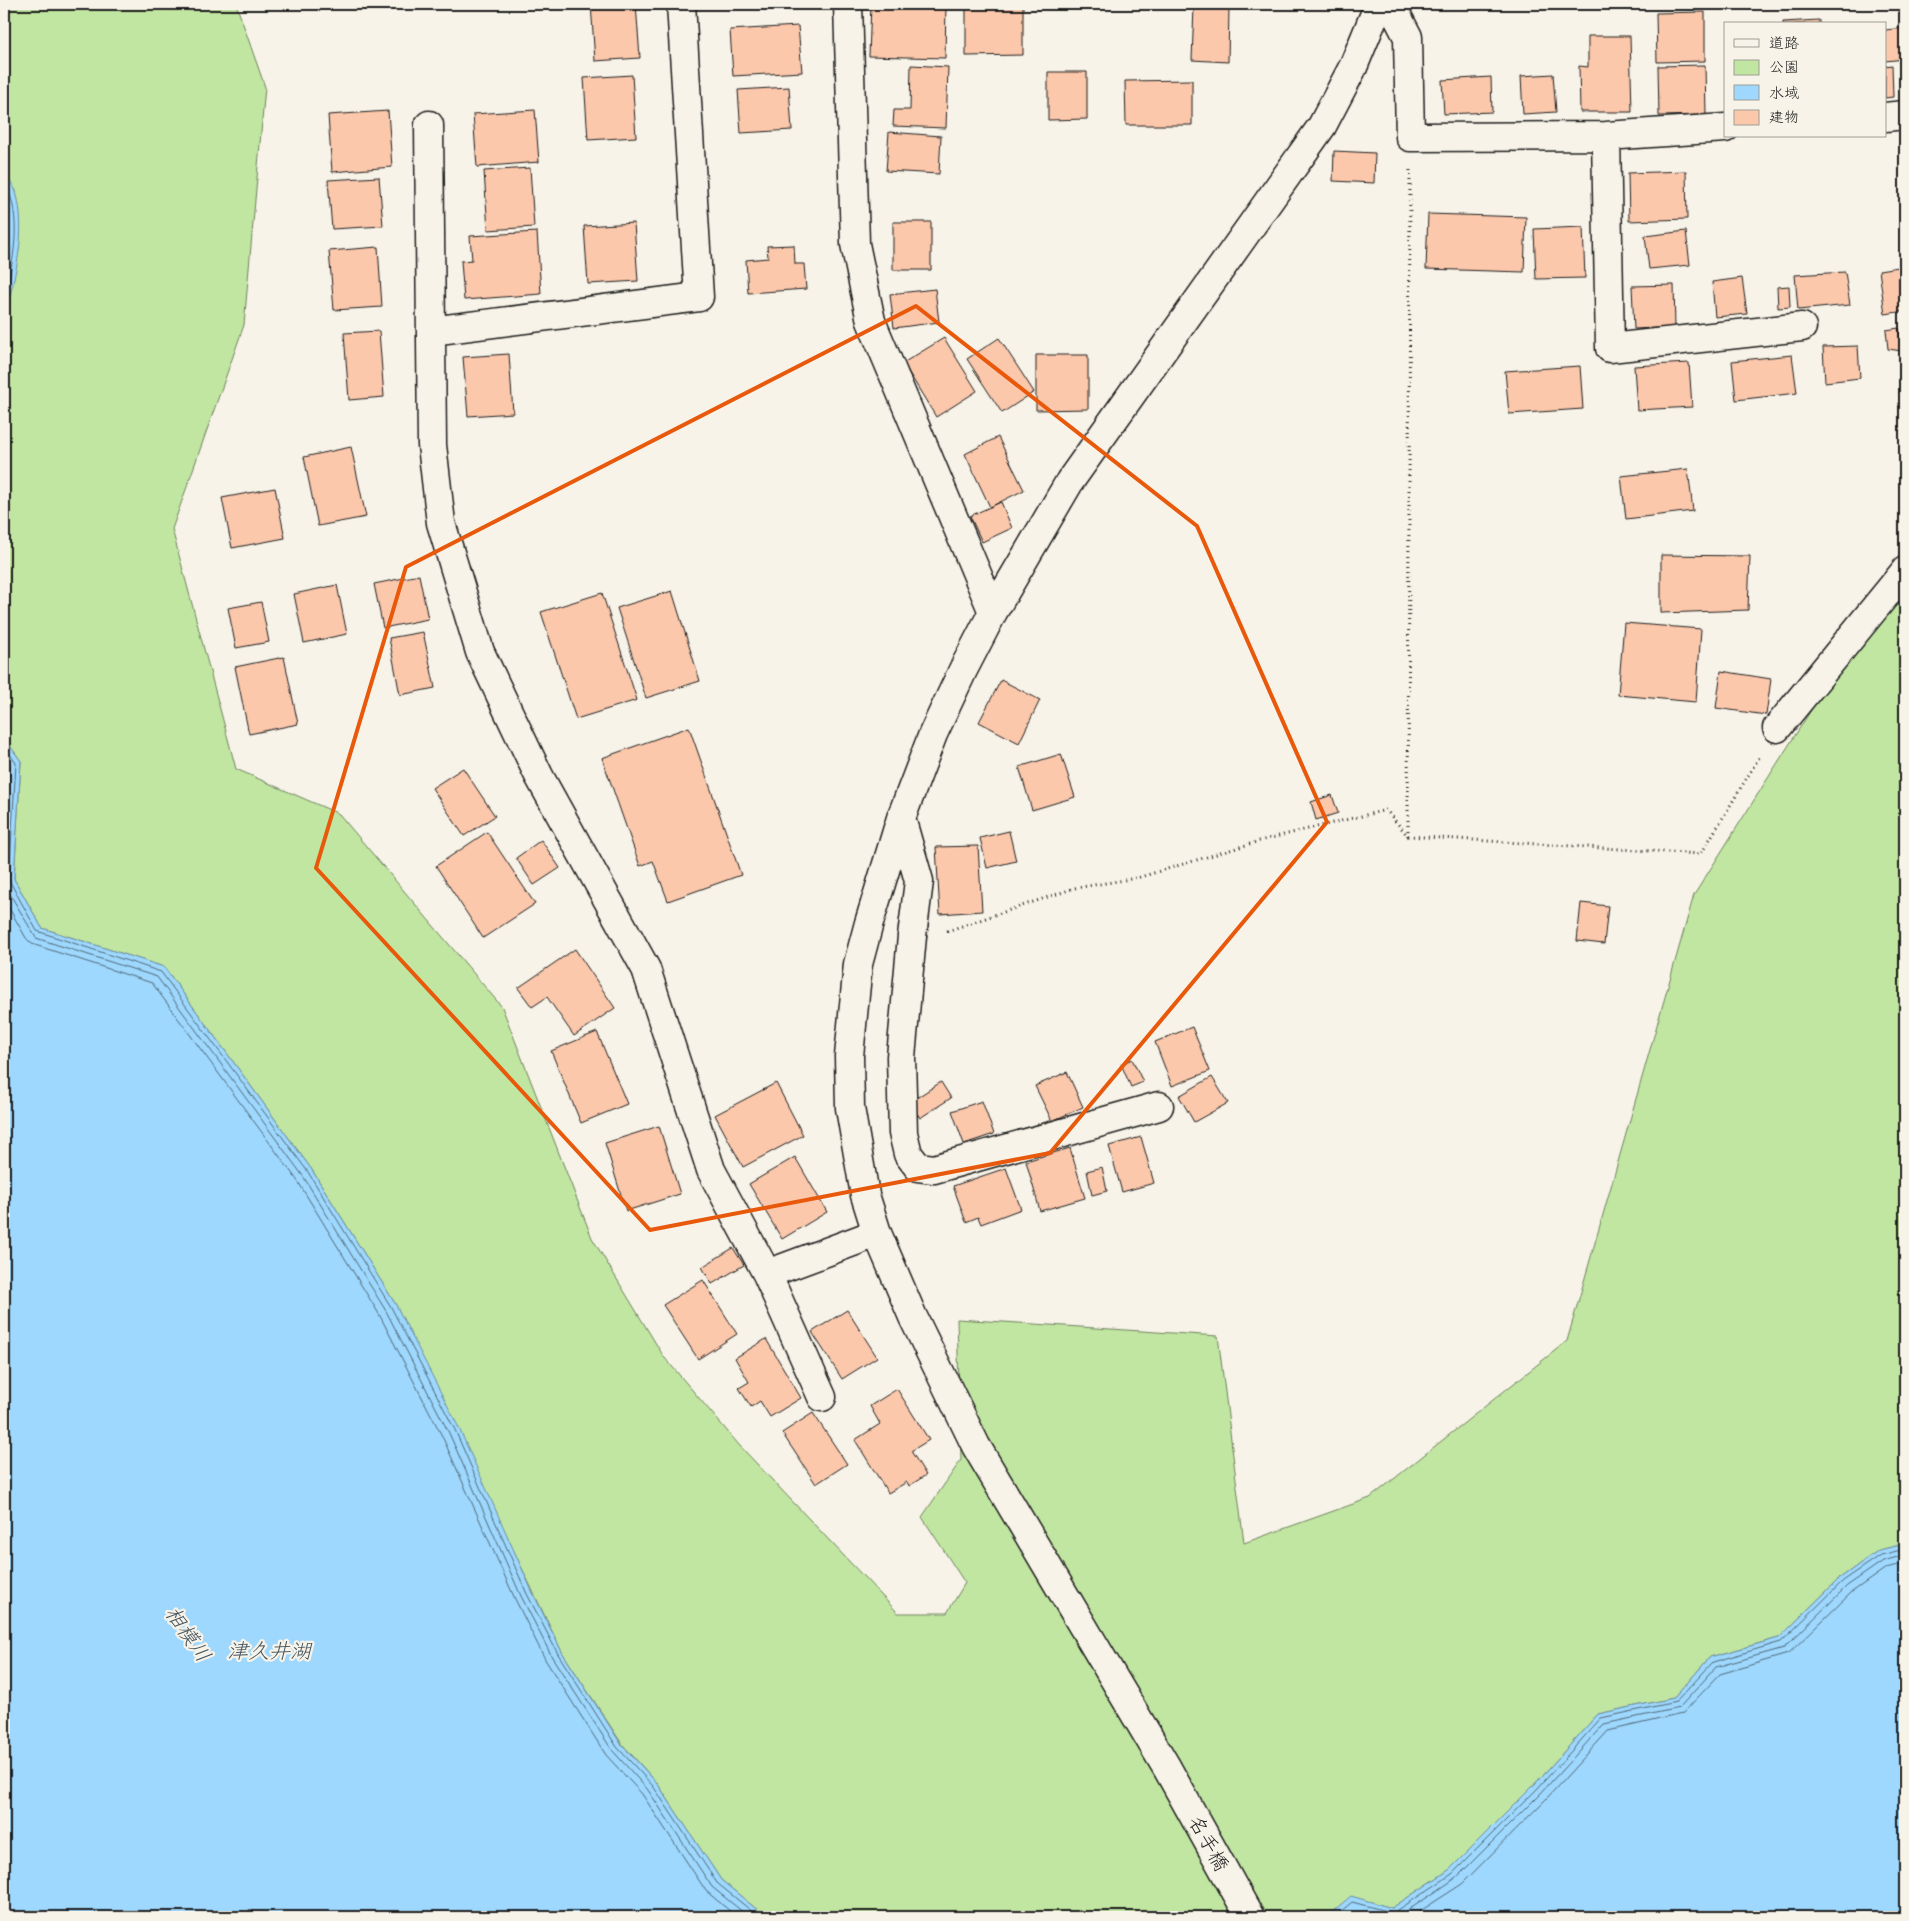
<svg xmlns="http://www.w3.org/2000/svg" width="1909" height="1921" viewBox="0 0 1909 1921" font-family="Dekko,'Klee One',sans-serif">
<rect width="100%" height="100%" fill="#f7f3e8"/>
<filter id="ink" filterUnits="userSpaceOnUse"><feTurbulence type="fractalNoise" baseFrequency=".02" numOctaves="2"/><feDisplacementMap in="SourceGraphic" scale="10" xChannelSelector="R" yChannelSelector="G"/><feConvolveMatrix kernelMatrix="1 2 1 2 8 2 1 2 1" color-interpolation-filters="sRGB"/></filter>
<g filter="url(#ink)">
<path fill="#c1e6a1" stroke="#6e815e" d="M 4,4 L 236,4 L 265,87 L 244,325 L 172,529 L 236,769 L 339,814 L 502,1007 L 592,1238 L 664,1357 L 739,1445 L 898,1613 L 947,1613 L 965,1583 L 922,1517 L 961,1460 L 957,1319 L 1218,1336 L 1244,1543 L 1370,1498 L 1567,1341 L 1694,895 L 1825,688 L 1905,591 L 1905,1544 L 1879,1550 L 1840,1578 L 1779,1638 L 1710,1657 L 1674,1698 L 1598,1714 L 1533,1786 L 1449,1870 L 1392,1908 L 1351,1897 L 1326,1917 L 766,1917 L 721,1880 L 657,1783 L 622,1744 L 562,1652 L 396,1305 L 312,1170 L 164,967 L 42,928 L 14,879 L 21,761 L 4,738 L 4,312 L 16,191 L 4,172 Z"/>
<path fill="#9ed8fe" stroke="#6a8da4" d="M 4,172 C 8,178 14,186 16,192 C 28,233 14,280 4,319 Z
M 4,738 L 21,761 L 14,879 L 42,928 L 164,967 L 312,1170 L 396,1305 L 459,1428 L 532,1591 L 562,1652 L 621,1744 L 657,1783 L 721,1880 L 766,1917 L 4,1917 Z
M 1905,1544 L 1905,1917 L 1326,1917 L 1351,1896 L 1392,1908 L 1449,1870 L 1533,1786 L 1598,1714 L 1674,1698 L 1710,1657 L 1779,1638 L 1840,1578 L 1879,1550 Z"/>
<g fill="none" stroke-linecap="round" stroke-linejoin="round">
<path stroke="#506776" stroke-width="1" d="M 4,182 C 24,215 13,264 4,300
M 4,194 L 9,227 L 4,273
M 4,746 L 16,763 L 9,880 L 37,931 L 161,972 L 308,1172 L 391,1307 L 455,1430 L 527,1594 L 558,1654 L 617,1747 L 653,1786 L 717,1883 L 759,1917
M 4,756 L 10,765 L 4,861
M 4,884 L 36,938 L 157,977 L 303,1176 L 386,1311 L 449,1433 L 521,1596 L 552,1657 L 612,1750 L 648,1790 L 712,1887 L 749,1917
M 4,899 L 26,938 L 32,944 L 152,983 L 297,1180 L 379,1314 L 442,1436 L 515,1599 L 546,1661 L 606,1755 L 642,1794 L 706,1891 L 737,1917
M 1334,1917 L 1352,1902 L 1390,1912 L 1395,1912 L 1452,1874 L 1537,1789 L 1601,1718 L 1676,1702 L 1713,1662 L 1781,1642 L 1843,1581 L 1881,1555 L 1905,1549
M 1398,1917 L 1456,1878 L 1541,1793 L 1604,1724 L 1679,1708 L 1716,1667 L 1784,1648 L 1847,1586 L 1883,1561 L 1905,1555
M 1411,1917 L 1462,1884 L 1547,1798 L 1608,1731 L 1682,1714 L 1720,1674 L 1788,1654 L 1852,1592 L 1886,1568 L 1905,1563"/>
</g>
<path fill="#fcc8ac" stroke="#1c1c1c" d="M 591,4 L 636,4 L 640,58 L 595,61 Z
M 871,4 L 946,4 L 945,58 L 869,56 Z
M 966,4 L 1023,4 L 1023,55 L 966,56 Z
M 1194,6 L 1229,7 L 1228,62 L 1192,60 Z
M 1705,12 L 1705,61 L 1657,62 L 1656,13 Z
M 1819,20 L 1819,24 L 1783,24 L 1783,22 Z
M 798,26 L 802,72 L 733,76 L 730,30 Z
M 1905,28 L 1905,59 L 1885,61 L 1885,30 Z
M 1588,36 L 1630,36 L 1632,112 L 1580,112 L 1579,66 L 1588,67 Z
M 911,65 L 948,67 L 946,128 L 893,126 L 894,110 L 910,110 Z
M 1705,65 L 1706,115 L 1659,116 L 1658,66 Z
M 1892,65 L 1893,97 L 1885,98 L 1885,66 Z
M 1048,72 L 1087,72 L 1087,119 L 1048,120 Z
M 1553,74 L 1556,112 L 1523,114 L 1521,76 Z
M 632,75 L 636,137 L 588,140 L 584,78 Z
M 1491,77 L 1492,112 L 1444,114 L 1442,80 Z
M 1192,80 L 1192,125 L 1126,125 L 1125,81 Z
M 789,87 L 792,130 L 741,133 L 738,90 Z
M 535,110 L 539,162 L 477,167 L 473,114 Z
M 388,111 L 392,167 L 332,172 L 328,115 Z
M 889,132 L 941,136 L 939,174 L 886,171 Z
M 1334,151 L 1375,153 L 1374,183 L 1333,181 Z
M 530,168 L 534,227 L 488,230 L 484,171 Z
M 1686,171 L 1687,219 L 1629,221 L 1628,173 Z
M 379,177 L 383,226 L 332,229 L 328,180 Z
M 1428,214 L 1526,217 L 1524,272 L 1426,269 Z
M 893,222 L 931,222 L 931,270 L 893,270 Z
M 634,223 L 638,281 L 588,284 L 584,226 Z
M 1583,227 L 1585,278 L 1536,279 L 1534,229 Z
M 1686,231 L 1690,265 L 1649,269 L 1645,236 Z
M 537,232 L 541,294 L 464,300 L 461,261 L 472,260 L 470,236 Z
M 794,245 L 795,264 L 804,264 L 806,289 L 748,293 L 746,260 L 768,258 L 767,246 Z
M 378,247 L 382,307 L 334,310 L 329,251 Z
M 1905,266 L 1905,311 L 1885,314 L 1879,270 Z
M 1845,272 L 1850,305 L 1798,310 L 1795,275 Z
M 1742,278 L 1747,314 L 1715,317 L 1712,282 Z
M 1674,285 L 1675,327 L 1634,329 L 1632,286 Z
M 1789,286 L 1790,307 L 1778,308 L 1777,287 Z
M 935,289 L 939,322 L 894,328 L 890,294 Z
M 1899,328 L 1902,351 L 1888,349 L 1886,330 Z
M 379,331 L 384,397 L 349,400 L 344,333 Z
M 944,338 L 977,391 L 936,417 L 903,363 Z
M 999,338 L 1034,392 L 1002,413 L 967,359 Z
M 1858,346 L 1860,378 L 1825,382 L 1823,347 Z
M 509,354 L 513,413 L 468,416 L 463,357 Z
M 1036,355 L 1088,355 L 1088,409 L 1036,410 Z
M 1792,355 L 1797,393 L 1736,400 L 1732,361 Z
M 1689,363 L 1692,407 L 1637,410 L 1634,366 Z
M 1580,366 L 1583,409 L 1509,414 L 1505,371 Z
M 998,437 L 1024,490 L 990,507 L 965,454 Z
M 351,447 L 366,517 L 318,526 L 304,457 Z
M 1688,469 L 1693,511 L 1626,519 L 1621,476 Z
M 275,488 L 285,538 L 232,548 L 222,498 Z
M 1001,502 L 1012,528 L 982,542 L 970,516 Z
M 1661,555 L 1750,556 L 1748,610 L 1661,613 Z
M 419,575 L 428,619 L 383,628 L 374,584 Z
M 337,585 L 347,634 L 304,643 L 294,594 Z
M 672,591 L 700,681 L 646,698 L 617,608 Z
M 602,593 L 637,700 L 576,719 L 541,612 Z
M 261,602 L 269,642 L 236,648 L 228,608 Z
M 1624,623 L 1701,629 L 1696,702 L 1618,695 Z
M 423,632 L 435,688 L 400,695 L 389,638 Z
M 284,657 L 298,724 L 249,734 L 235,667 Z
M 1721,671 L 1771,679 L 1766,715 L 1716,708 Z
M 1001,680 L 1040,700 L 1019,743 L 979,722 Z
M 689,727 L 741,875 L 668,901 L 653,861 L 640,866 L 602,758 Z
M 1061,754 L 1075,797 L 1032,810 L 1019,767 Z
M 463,768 L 495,816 L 464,836 L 432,788 Z
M 1332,795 L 1338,813 L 1316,820 L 1311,802 Z
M 1009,831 L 1016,861 L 987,868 L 980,838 Z
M 487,832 L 535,904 L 483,938 L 436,866 Z
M 541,840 L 560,868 L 534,885 L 516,858 Z
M 978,846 L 982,911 L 940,914 L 936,847 Z
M 1581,903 L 1608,906 L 1604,944 L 1577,941 Z
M 575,949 L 615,1008 L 574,1036 L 547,997 L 532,1007 L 518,988 Z
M 1192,1027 L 1210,1071 L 1172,1086 L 1155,1042 Z
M 597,1032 L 627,1104 L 581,1123 L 551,1051 Z
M 1132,1059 L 1143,1082 L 1131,1087 L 1121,1064 Z
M 1067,1072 L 1083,1107 L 1052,1121 L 1035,1086 Z
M 1212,1077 L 1228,1103 L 1194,1122 L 1179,1096 Z
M 941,1082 L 951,1098 L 920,1118 L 910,1102 Z
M 776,1083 L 803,1135 L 743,1167 L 715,1115 Z
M 982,1101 L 994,1134 L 964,1144 L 952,1111 Z
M 659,1126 L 680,1194 L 626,1211 L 605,1143 Z
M 1141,1137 L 1154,1183 L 1122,1192 L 1109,1146 Z
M 1070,1148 L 1085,1198 L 1040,1211 L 1026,1161 Z
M 795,1157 L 827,1212 L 782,1239 L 749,1184 Z
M 1102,1167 L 1107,1191 L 1092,1195 L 1087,1171 Z
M 1006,1168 L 1021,1209 L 981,1224 L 978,1217 L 966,1222 L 953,1186 Z
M 733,1248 L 744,1265 L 712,1284 L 702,1267 Z
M 703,1280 L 737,1334 L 698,1359 L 663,1305 Z
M 847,1310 L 877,1357 L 842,1379 L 812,1332 Z
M 766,1339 L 801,1398 L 770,1417 L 760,1401 L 751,1407 L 739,1388 L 749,1382 L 735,1358 Z
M 897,1389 L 929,1440 L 911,1451 L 926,1475 L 909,1486 L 907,1482 L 888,1493 L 855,1440 L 880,1424 L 870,1406 Z
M 813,1413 L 847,1464 L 816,1484 L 782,1433 Z"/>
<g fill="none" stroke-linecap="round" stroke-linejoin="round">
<g stroke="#1c1c1c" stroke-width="31">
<path id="minor" d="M 848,4 L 855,244 L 871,321 L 993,612
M 1387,4 L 1395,12 L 1408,37 L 1410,137 L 1606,136 L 1725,128
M 1885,117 L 1905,115
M 429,125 L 432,445 L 441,523 L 480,652 L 539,776 L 646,969 L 711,1170 L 767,1274 L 822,1397
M 1606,136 L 1610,348 L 1802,327
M 431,331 L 699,297 L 681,4
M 1777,728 L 1905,571
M 901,818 L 919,881 L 912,936 L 901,1057 L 903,1133 L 908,1154 L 918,1167 L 934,1169 L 1159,1106
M 767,1274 L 877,1233
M 1250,1917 L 1167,1768 L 976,1446 L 913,1317 L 877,1233 L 865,1195 L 850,1108 L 849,1056 L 858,964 L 869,923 L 901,818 L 933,734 L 963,670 L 993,612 L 1070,481 L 1322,126 L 1353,67 L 1379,4"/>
</g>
<path stroke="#1c1c1c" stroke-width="3" stroke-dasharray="1 4" stroke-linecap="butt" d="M 1408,836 L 1410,169
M 947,931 L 1075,888 L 1137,878 L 1263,840 L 1386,810 L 1408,836 L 1701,854 L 1760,756"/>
<use href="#minor" stroke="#f7f3e8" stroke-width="28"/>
</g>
</g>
<path fill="none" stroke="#e8590c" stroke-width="4" stroke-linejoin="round" d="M 916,306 L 1197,526 L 1327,822 L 1050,1153 L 650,1230 L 316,868 L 406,567 Z"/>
<g text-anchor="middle" stroke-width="4.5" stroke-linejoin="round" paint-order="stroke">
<g font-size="20" fill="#1c1c1c" stroke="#f7f3e8">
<text transform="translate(1209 1843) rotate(61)" y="7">名手橋</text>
</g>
<g font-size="21" font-style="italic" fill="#435460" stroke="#f7f3e8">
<text transform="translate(188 1634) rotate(55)" y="7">相模川</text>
<text x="269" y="1658">津久井湖</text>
</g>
</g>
<rect width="1909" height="1921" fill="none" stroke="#f7f3e8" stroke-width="20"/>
<rect x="10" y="10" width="1889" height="1901" fill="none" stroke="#1c1c1c" stroke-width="2" filter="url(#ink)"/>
<rect x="1724" y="22" width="162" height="115" fill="#f7f3e8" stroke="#9f9d96"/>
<rect x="1734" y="39" width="25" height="8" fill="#f7f3e8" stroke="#9f9d96"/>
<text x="1769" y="48" font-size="15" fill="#1c1c1c">道路</text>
<rect x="1734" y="60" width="25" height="15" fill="#c1e6a1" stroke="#9f9d96"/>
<text x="1769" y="72" font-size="15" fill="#1c1c1c">公園</text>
<rect x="1734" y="85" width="25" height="15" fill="#9ed8fe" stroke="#9f9d96"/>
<text x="1769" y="98" font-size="15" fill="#1c1c1c">水域</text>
<rect x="1734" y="110" width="25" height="15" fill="#fcc8ac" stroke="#9f9d96"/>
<text x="1769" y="122" font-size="15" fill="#1c1c1c">建物</text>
</svg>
